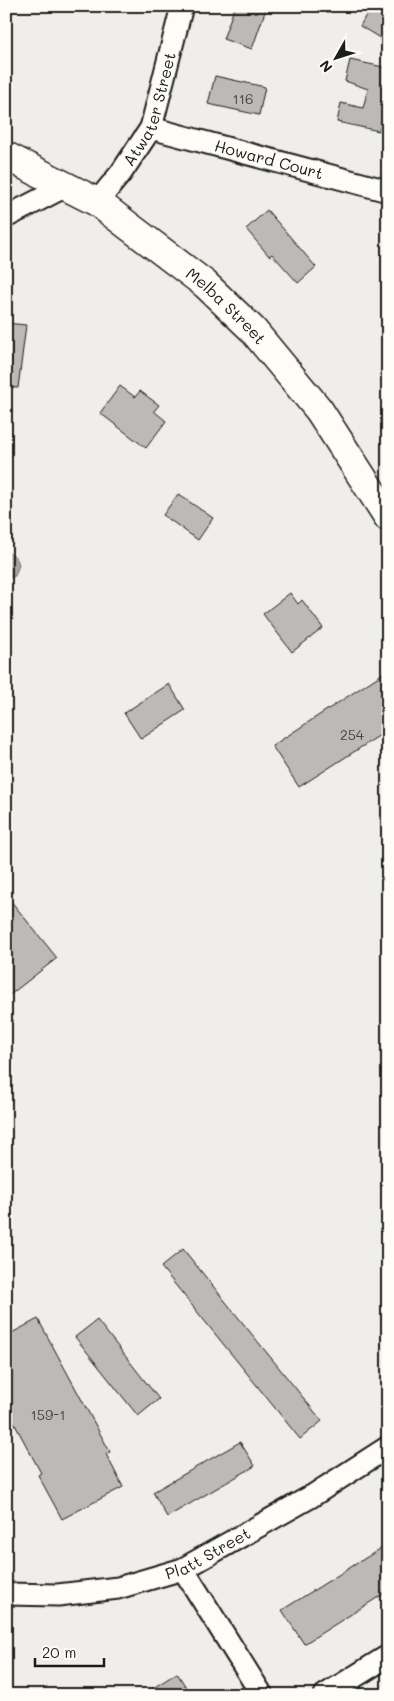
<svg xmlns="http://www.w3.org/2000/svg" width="394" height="1701" viewBox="0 0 394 1701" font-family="Mali,sans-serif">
<rect width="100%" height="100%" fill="#f0eeea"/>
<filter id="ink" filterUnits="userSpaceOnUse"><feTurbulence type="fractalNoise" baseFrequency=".02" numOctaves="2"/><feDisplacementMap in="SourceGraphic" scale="10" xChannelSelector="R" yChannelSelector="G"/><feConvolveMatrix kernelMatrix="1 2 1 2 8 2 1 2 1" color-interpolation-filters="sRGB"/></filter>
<g filter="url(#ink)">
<path fill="#a8a7a3" stroke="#706f6d" d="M 6,553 C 13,553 18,558 19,565 L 15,576 L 7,579 Z"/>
<path fill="#bbbab6" stroke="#1c1c1c" d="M 235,6 L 267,6 L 252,49 L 223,39 Z
M 371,6 L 388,15 L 388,43 L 360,26 Z
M 350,60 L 388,68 L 388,92 L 379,131 L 337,122 L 341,103 L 363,108 L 368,89 L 345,81 Z
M 215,76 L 265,87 L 259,115 L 208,104 Z
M 267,210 L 316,267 L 298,283 L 272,254 L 269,256 L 246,229 Z
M 6,323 L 26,325 L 18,388 L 6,387 Z
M 120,386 L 135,397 L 140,391 L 159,405 L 154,411 L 166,421 L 146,448 L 100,413 Z
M 178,494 L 213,518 L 198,540 L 163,515 Z
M 290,593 L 298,604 L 302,600 L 323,628 L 292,652 L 263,614 Z
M 388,670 L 388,730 L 299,787 L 272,746 Z
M 169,684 L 185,710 L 141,739 L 124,713 Z
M 6,895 L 57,958 L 6,998 Z
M 183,1249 L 322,1421 L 300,1439 L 161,1267 Z
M 38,1319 L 110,1452 L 106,1454 L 123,1487 L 62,1519 L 38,1475 L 41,1473 L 6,1408 L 6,1336 Z
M 97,1320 L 159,1399 L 138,1416 L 75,1337 Z
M 240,1442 L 255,1466 L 167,1517 L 153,1492 Z
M 388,1544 L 388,1591 L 304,1644 L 282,1610 Z
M 177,1673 L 191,1695 L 142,1695 Z"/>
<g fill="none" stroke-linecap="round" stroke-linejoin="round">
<g stroke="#1c1c1c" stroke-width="25">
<g id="minor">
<path id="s1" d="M 151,128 L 388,191"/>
<path id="s2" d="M 97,202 L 121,173 L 151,128 L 182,6"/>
<path d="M 6,217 L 66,186"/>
<path d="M 183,1569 L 262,1695"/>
<path id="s3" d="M 6,1594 L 58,1595 L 118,1588 L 183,1569 L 312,1496 L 388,1447"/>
<path d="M 325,1695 L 388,1656"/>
</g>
</g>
<g stroke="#1c1c1c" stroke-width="31">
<g id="secondary">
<path id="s4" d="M 6,156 L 97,202 L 205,284 L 252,329 L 319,410 L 388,517"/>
</g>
</g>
<use href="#minor" stroke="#fdfcf7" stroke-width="21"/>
<use href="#secondary" stroke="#fdfcf7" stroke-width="28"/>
</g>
</g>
<g text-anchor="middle" stroke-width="4" stroke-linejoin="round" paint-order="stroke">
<g font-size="14" fill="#444442">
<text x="243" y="104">116</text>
<text x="352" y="740">254</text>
<text x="48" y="1420">159-1</text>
</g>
<g font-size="16" fill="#1c1c1c" stroke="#fdfcf7">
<text dy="6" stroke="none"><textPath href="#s2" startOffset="109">Atwater Street</textPath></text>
<text dy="6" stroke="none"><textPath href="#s1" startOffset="122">Howard Court</textPath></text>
<text dy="6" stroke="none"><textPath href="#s4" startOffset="268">Melba Street</textPath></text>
<text dy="6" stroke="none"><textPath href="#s3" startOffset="209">Platt Street</textPath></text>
</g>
</g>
<rect width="394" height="1701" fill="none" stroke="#fdfcf7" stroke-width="25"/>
<rect x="12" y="12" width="369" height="1676" fill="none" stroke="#1c1c1c" stroke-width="2" filter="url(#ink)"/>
<g transform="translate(336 58) rotate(231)" stroke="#fdfcf7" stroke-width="4" paint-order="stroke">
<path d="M0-4L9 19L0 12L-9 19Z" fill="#1c1c1c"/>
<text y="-8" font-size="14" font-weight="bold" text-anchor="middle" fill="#1c1c1c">N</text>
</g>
<path d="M35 1658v8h69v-8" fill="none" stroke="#1c1c1c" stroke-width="2.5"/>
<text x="42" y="1658" font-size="15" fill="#1c1c1c" stroke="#fdfcf7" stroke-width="4" paint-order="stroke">20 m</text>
</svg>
